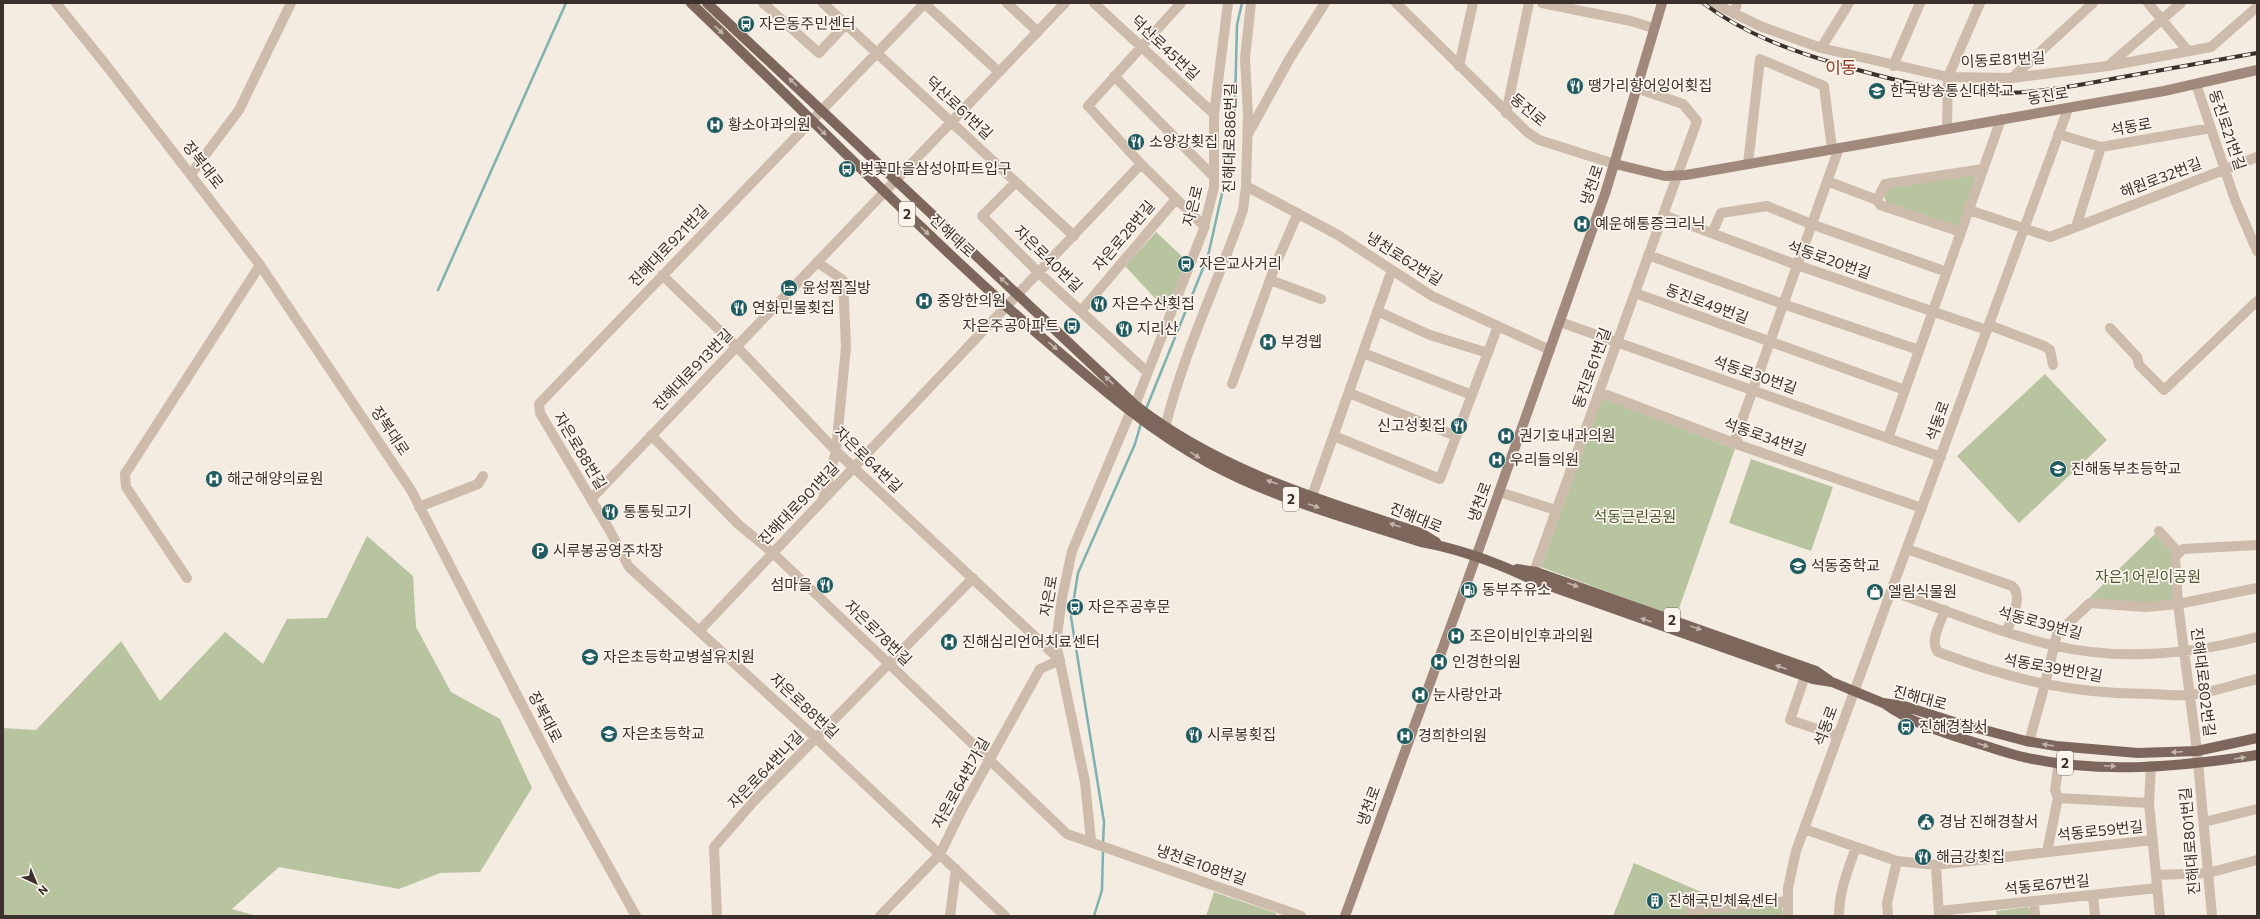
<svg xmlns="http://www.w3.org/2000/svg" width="2260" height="919" viewBox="0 0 2260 919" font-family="Commissioner,'Noto Sans KR',sans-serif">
<rect width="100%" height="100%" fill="#f4ebe1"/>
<path fill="#b8c4a0" d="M 1977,174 L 1958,228 L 1887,204 L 1884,196 L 1886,188 Z
M 1156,232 L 1187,261 L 1168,308 L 1165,309 L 1125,266 Z
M 2045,374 L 2107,440 L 2019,523 L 1957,456 Z
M 1602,398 L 1735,449 L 1676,617 L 1541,567 Z
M 1751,459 L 1833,487 L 1811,551 L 1729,523 Z
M 2155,534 L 2172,552 L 2175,602 L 2146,603 L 2092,600 L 2090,597 Z
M 367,536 L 413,576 L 416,627 L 451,692 L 500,719 L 532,788 L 480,872 L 440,873 L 399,889 L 279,867 L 232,909 L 257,916 L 3,916 L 3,728 L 36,730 L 121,641 L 160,701 L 225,632 L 263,664 L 287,619 L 327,618 Z
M 1634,863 L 1727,903 L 1782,905 L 1783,916 L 1613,916 Z
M 1214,892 L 1276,913 L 1276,916 L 1206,916 Z
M 2028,907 L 2031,911 L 2032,916 L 1997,916 L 1996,911 Z"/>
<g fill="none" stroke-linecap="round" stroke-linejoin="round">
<path stroke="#7fb0b2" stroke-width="2.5" d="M 438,290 L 566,3
M 1146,409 L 1208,256 L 1234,140 L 1237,25 L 1242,3
M 1103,844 L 1104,822 L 1071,617 L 1078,573 L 1135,444 L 1141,423
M 1094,916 L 1102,890 L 1103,849"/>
<path stroke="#cdbbac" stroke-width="10" d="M 763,3 L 819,53 L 846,24
M 823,3 L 1074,236
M 924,3 L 999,72
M 925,3 L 539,404 L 540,413 L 610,531 L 629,567 L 817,739 L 1005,916
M 1007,3 L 1038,32
M 1094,3 L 1214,114
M 1181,3 L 1088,106 L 1141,164 L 1205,227
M 1542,3 L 1631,21 L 1653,28
M 1713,3 L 1760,26 L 1821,48 L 1948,77 L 2012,78 L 2108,66 L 2211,47 L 2257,7
M 2148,3 L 2188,51
M 1734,14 L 1737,3
M 1459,66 L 1473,3
M 1893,66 L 1920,3
M 2108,66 L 2181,3
M 1114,76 L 1214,177
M 2012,78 L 2093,3
M 2196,84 L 2235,200 L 2257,251
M 1506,113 L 1529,3
M 1947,129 L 1948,77 L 1980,3
M 1248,134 L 1290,58 L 1325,3
M 2058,134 L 2101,147 L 2211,128
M 1748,164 L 1760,59 L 1824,86 L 1832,149
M 191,174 L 239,110 L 291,3
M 1827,181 L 1877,200 L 1880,205 L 1961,232
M 1016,182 L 982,216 L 1039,273 L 1147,372
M 1246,186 L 1338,235 L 1432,296 L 1550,350
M 1877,200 L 1885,184 L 1983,169
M 1969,210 L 2050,237 L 2257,157
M 1663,215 L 1797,265 L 1987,330
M 2076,227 L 2101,147
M 1712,233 L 1721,213 L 1767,206 L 1811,224 L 1947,272
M 1648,255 L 1783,304 L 1919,350
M 817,262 L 843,280 L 846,347 L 836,451 L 823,499
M 662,275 L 737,347 L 836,451 L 1060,660 L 1040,669 L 961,811 L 940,854 L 880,916
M 1270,280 L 1321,299
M 1635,293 L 1905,390
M 1081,311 L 1176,199
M 1377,311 L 1430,335 L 1488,353
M 1989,325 L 2044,346 L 2050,350 L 2053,365
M 2110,328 L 2137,357 L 2139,365 L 2164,390 L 2257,301
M 1363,353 L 1472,395
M 1232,384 L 1275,266 L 1298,213
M 1599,392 L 1739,445 L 1922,508
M 1349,393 L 1456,436
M 1135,405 L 1203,231 L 1214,187 L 1214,114 L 1228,3
M 1165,428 C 1183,353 1218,283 1243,210 L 1246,186 L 1248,115 L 1245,58 L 1251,3
M 651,435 L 738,524 L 773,553 L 1067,834 L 1301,916
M 1334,436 L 1440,479 L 1498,326
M 1888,438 L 2001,119
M 1499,492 L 1556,510
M 1312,496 L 1392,270
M 591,499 L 1065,3
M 419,507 L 478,484 L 483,476
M 2159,531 L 2179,553
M 1907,549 L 2012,586 C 2024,597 2011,618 2007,631
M 1534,572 L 1697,121 L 1683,104 L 1636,88
M 187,578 L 126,487 L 125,474 L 260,265
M 1891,591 C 1945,610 2000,633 2056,646 C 2122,661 2192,654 2257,637
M 1945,610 C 1941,622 1929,641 1938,652 C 2010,679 2071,694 2149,694 C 2162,694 2176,696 2189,695 C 2211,693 2235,684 2257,679
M 700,630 L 1141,164
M 1805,676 L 1790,720 L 1838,736
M 2029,742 L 2045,684 L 2057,634 L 2090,603 L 2146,607 L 2178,604 L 2257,588
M 2151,766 L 2149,803 L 2160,916
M 2058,798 L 2149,803
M 2058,798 L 2055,790 L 2059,762
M 2204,822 L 2257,809
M 1804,829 L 1897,861 L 1936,865 L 2152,840
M 1091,841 L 1085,782 L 1056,643 L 1062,598 L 1072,551 L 1130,413
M 2047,852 L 2058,798
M 1936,865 L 1939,916
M 2156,875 L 2208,873 L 2257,860
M 2093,895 L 2095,916
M 2034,902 L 2035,916
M 1691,910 L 1788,901
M 1939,911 L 2157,888
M 717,916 L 714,847 L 754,801 L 973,578
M 950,916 L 956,869
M 1788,916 L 1788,888 L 1796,851 L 1854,692
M 1839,916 C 1839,891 1848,870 1856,847
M 1888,916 L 1887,903 L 1897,861
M 2212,916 L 2197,751 L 2178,604 L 2175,557 L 2183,549 L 2257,545"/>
<path stroke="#cdbbac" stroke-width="10" d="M 56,3 L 106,65 L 260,265 L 411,490 L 566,790 L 636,916
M 1396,3 L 1527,132 L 1539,140 L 1615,164
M 1821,48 L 1849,3
M 1560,322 L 1941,457
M 1739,445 L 1736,437 L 1839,148
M 1854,692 L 2068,109"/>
<path stroke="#a18a7d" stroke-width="10" d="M 1615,164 L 1665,176 L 1686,175 L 2164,91 L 2257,70
M 1345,916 L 1476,557 L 1606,191 L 1662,3"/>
<path stroke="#7d675c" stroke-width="10" d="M 691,3 C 807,113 918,230 1039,335 C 1093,381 1146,429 1209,463 C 1275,499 1350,519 1421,542 C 1460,549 1498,563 1533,580 L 1813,679 L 1832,682 L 1883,703 L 1904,706 L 1954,722 L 2026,741 L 2056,746 L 2138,753 L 2197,751 L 2257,738
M 707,3 L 1135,405 C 1219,471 1321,500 1421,533 L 1436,542
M 1517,569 L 1536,572 L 1816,671 L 1829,680
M 1885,704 C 1910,722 1941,732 1970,741 C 1987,746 2003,752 2019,756 C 2097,775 2179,767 2257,755"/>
<g stroke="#3b302b" stroke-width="4">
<path id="rail" d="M 1703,3 C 1743,33 1789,50 1837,64 C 1892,80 1948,95 2006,93 C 2043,92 2081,85 2117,78 C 2164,70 2210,61 2257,53"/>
</g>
<use href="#rail" stroke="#fbf5ee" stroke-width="2.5" stroke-dasharray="8" stroke-linecap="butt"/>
</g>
<defs><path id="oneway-solid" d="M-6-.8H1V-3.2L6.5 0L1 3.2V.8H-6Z"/></defs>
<g fill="#c2b5ac">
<use href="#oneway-solid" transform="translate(719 30) rotate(43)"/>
<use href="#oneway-solid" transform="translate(793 82) rotate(-136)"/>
<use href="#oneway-solid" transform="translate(822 131) rotate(45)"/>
<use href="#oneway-solid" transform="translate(925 231) rotate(43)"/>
<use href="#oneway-solid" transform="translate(1004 281) rotate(-137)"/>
<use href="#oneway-solid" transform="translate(1053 346) rotate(41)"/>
<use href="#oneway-solid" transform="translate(1109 380) rotate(-137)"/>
<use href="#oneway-solid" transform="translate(1195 455) rotate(32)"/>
<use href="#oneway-solid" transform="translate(1272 482) rotate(-160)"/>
<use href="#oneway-solid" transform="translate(1314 506) rotate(19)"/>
<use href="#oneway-solid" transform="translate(1395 525) rotate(-161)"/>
<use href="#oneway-solid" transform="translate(1573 585) rotate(20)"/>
<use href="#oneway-solid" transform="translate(1646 620) rotate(-161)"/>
<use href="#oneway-solid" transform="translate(1696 628) rotate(19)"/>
<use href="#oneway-solid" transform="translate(1781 667) rotate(-161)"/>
<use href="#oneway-solid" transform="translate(1983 745) rotate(17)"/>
<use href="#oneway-solid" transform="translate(2048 745) rotate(-170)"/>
<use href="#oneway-solid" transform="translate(2177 752) rotate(178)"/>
<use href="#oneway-solid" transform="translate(2240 758) rotate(-9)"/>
<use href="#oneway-solid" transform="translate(2110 766) rotate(3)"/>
</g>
<defs>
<g id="bus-disc" transform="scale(0.9)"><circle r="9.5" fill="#1f5a5e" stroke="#fbf5ee"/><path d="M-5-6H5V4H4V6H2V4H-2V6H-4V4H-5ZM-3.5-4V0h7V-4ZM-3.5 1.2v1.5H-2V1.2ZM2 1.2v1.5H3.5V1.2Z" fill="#fff"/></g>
<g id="restaurant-disc" transform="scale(0.9)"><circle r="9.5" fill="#1f5a5e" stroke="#fbf5ee"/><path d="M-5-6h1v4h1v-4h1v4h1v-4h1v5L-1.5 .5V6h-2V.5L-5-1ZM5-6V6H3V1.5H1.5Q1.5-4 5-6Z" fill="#fff"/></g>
<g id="university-disc" transform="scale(0.9)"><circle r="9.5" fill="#1f5a5e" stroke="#fbf5ee"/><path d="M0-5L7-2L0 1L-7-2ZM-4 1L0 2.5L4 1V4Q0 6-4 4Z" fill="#fff"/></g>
<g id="hospital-disc" transform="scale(0.9)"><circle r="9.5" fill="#1f5a5e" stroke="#fbf5ee"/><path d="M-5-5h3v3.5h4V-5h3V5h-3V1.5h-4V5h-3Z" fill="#fff"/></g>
<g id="hotel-disc" transform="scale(0.9)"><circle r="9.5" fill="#1f5a5e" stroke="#fbf5ee"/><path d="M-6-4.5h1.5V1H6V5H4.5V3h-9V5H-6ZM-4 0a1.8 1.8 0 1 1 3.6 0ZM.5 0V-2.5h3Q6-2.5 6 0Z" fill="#fff"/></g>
<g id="school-disc" transform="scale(0.9)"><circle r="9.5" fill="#1f5a5e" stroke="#fbf5ee"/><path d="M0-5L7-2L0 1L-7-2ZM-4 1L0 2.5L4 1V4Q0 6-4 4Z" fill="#fff"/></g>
<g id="parking-disc" transform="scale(0.9)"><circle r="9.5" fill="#1f5a5e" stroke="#fbf5ee"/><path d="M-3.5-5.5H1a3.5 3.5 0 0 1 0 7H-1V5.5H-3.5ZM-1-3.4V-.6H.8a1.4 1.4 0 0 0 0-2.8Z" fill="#fff"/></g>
<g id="fuel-disc" transform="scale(0.9)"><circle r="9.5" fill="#1f5a5e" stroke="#fbf5ee"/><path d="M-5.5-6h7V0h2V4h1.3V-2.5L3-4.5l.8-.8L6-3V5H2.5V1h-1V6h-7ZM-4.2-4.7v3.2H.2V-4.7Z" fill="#fff"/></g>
<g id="shop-disc" transform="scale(0.9)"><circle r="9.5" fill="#1f5a5e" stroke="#fbf5ee"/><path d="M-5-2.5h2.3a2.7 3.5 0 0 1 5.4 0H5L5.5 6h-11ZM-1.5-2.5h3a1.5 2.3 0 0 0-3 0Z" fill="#fff"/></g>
<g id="civic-disc" transform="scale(0.9)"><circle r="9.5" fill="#1f5a5e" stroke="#fbf5ee"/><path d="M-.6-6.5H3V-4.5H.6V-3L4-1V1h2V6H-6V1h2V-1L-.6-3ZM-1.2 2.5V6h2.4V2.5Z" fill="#fff"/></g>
<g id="building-disc" transform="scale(0.9)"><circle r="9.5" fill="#1f5a5e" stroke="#fbf5ee"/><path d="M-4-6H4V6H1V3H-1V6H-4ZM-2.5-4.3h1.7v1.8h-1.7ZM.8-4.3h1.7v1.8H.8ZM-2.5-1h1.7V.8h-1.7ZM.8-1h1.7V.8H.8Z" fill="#fff"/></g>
</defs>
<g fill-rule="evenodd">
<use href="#bus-disc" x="746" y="24"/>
<use href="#restaurant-disc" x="1575" y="86"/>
<use href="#university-disc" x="1877" y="91"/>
<use href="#hospital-disc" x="715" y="125"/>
<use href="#restaurant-disc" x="1136" y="142"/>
<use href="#bus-disc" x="847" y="169"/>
<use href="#hospital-disc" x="1582" y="224"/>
<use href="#bus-disc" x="1186" y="264"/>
<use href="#hotel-disc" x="789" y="288"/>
<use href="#hospital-disc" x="924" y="301"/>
<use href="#restaurant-disc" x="1099" y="304"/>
<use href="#restaurant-disc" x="739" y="308"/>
<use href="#bus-disc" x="1072" y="326"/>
<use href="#restaurant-disc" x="1124" y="329"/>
<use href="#hospital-disc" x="1268" y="342"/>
<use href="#restaurant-disc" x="1459" y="426"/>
<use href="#hospital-disc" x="1506" y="436"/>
<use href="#hospital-disc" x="1497" y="460"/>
<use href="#school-disc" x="2058" y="469"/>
<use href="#hospital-disc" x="214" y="479"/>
<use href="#restaurant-disc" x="610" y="512"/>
<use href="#parking-disc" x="540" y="551"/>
<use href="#school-disc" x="1798" y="566"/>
<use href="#restaurant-disc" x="825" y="585"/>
<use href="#fuel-disc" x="1469" y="590"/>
<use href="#shop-disc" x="1875" y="592"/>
<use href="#bus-disc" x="1075" y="607"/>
<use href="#hospital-disc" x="1456" y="636"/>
<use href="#hospital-disc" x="949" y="642"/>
<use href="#school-disc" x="590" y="657"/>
<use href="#hospital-disc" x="1439" y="662"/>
<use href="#hospital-disc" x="1420" y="695"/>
<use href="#bus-disc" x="1906" y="727"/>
<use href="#school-disc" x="609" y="734"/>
<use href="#restaurant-disc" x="1194" y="735"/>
<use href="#hospital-disc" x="1405" y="736"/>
<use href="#civic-disc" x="1926" y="822"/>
<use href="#restaurant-disc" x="1923" y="857"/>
<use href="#building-disc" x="1655" y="901"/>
</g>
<g text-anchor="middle" stroke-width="3.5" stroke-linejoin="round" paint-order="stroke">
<g fill="#fbf5ee" stroke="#756b66" stroke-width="1">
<rect x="899" y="202" width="16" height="24" rx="3"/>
<rect x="1283" y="487" width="16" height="24" rx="3"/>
<rect x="1664" y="608" width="16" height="24" rx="3"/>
<rect x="2057" y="751" width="16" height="24" rx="3"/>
</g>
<g font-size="14" font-weight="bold" fill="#3b302b">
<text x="907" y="219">2</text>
<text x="1291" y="504">2</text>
<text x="1672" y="625">2</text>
<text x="2065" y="768">2</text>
</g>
<g font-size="15" fill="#3b302b" stroke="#fbf5ee" text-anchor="start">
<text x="759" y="29">자은동주민센터</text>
<text x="1588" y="91">땡가리향어잉어횟집</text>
<text x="1890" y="96">한국방송통신대학교</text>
<text x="728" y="130">황소아과의원</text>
<text x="1149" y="147">소양강횟집</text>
<text x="860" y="174">벚꽃마을삼성아파트입구</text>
<text x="1595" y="229">예운해통증크리닉</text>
<text x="1199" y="269">자은교사거리</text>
<text x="802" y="293">윤성찜질방</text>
<text x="937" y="306">중앙한의원</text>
<text x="1112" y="309">자은수산횟집</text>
<text x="752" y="313">연화민물횟집</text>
<text x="1059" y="331" text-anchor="end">자은주공아파트</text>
<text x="1137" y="334">지리산</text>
<text x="1281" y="347">부경웹</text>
<text x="1446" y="431" text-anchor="end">신고성횟집</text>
<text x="1519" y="441">권기호내과의원</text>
<text x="1510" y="465">우리들의원</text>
<text x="2071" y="474">진해동부초등학교</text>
<text x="227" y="484">해군해양의료원</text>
<text x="623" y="517">통통뒷고기</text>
<text x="553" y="556">시루봉공영주차장</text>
<text x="1811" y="571">석동중학교</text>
<text x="812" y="590" text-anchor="end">섬마을</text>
<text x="1482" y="595">동부주유소</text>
<text x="1888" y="597">엘림식물원</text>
<text x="1088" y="612">자은주공후문</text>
<text x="1469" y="641">조은이비인후과의원</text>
<text x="962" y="647">진해심리언어치료센터</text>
<text x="603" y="662">자은초등학교병설유치원</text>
<text x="1452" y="667">인경한의원</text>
<text x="1433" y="700">눈사랑안과</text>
<text x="1919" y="732">진해경찰서</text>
<text x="622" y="739">자은초등학교</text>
<text x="1207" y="740">시루봉횟집</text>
<text x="1418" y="741">경희한의원</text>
<text x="1939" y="827">경남 진해경찰서</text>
<text x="1936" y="862">해금강횟집</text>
<text x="1668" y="906">진해국민체육센터</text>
</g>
<g font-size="15" fill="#3b302b" stroke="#fbf5ee">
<text transform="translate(1165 48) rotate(43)" y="5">덕산로45번길</text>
<text transform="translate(2003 60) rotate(-3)" y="5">이동로81번길</text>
<text transform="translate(2048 96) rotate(-9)" y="5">동진로</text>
<text transform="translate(959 108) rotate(43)" y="5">덕산로61번길</text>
<text transform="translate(1528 110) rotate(40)" y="5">동진로</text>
<text transform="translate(2131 127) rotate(-10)" y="5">석동로</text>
<text transform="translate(2227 130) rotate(71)" y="5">동진로21번길</text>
<text transform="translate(1230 138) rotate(-89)" y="5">진해대로886번길</text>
<text transform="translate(203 165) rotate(52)" y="5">장복대로</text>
<text transform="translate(2161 178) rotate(-21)" y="5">해원로32번길</text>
<text transform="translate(1592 185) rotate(-71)" y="5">냉천로</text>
<text transform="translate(1193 206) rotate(-76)" y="5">자은로</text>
<text transform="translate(952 236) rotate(43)" y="5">진해대로</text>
<text transform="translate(1124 236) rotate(-50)" y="5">자은로28번길</text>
<text transform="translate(669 246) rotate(-46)" y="5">진해대로921번길</text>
<text transform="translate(1048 259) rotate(44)" y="5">자은로40번길</text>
<text transform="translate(1404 259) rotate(32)" y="5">냉천로62번길</text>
<text transform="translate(1829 260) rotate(19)" y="5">석동로20번길</text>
<text transform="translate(1707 304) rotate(20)" y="5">동진로49번길</text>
<text transform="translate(1592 368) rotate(-70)" y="5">동진로61번길</text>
<text transform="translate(693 370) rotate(-46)" y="5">진해대로913번길</text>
<text transform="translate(1755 375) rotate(19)" y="5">석동로30번길</text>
<text transform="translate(1938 421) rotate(-70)" y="5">석동로</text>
<text transform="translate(390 431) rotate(56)" y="5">장복대로</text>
<text transform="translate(1765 437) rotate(19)" y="5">석동로34번길</text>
<text transform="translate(580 451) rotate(59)" y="5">자은로88번길</text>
<text transform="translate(868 460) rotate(44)" y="5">자은로64번길</text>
<text transform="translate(1480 502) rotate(-70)" y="5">냉천로</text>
<text transform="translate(799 504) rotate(-46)" y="5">진해대로901번길</text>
<text transform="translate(1416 518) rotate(22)" y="5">진해대로</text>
<text transform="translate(1049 596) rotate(-80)" y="5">자은로</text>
<text transform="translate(2040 623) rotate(15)" y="5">석동로39번길</text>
<text transform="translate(878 633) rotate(44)" y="5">자은로78번길</text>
<text transform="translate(2053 668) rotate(10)" y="5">석동로39번안길</text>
<text transform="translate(2203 682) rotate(83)" y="5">진해대로802번길</text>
<text transform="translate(1920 698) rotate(15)" y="5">진해대로</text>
<text transform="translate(804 706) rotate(43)" y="5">자은로88번길</text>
<text transform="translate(545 717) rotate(63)" y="5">장복대로</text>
<text transform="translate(1826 726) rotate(-70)" y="5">석동로</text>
<text transform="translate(766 770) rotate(-46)" y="5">자은로64번나길</text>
<text transform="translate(961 783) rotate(-61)" y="5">자은로64번가길</text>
<text transform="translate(1369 806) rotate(-70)" y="5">냉천로</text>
<text transform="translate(2100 831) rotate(-6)" y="5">석동로59번길</text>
<text transform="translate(2190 841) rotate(-95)" y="5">진해대로801번길</text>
<text transform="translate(1201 865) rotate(19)" y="5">냉천로108번길</text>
<text transform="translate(2047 885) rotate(-6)" y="5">석동로67번길</text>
</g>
<g font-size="15" fill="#4a5a2e" stroke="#fbf5ee">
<text x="1635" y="522">석동근린공원</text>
<text x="2148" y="582">자은1 어린이공원</text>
</g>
<g font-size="17" fill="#8c3b22" stroke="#fbf5ee">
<text x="1841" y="74">이동</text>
</g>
</g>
<rect width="2260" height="919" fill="none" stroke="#3b302b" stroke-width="8"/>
<g transform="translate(36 883) rotate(136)" stroke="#fbf5ee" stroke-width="3" paint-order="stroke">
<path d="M0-3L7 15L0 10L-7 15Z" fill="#3b302b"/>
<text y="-6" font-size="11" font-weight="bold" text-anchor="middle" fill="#3b302b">N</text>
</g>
</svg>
